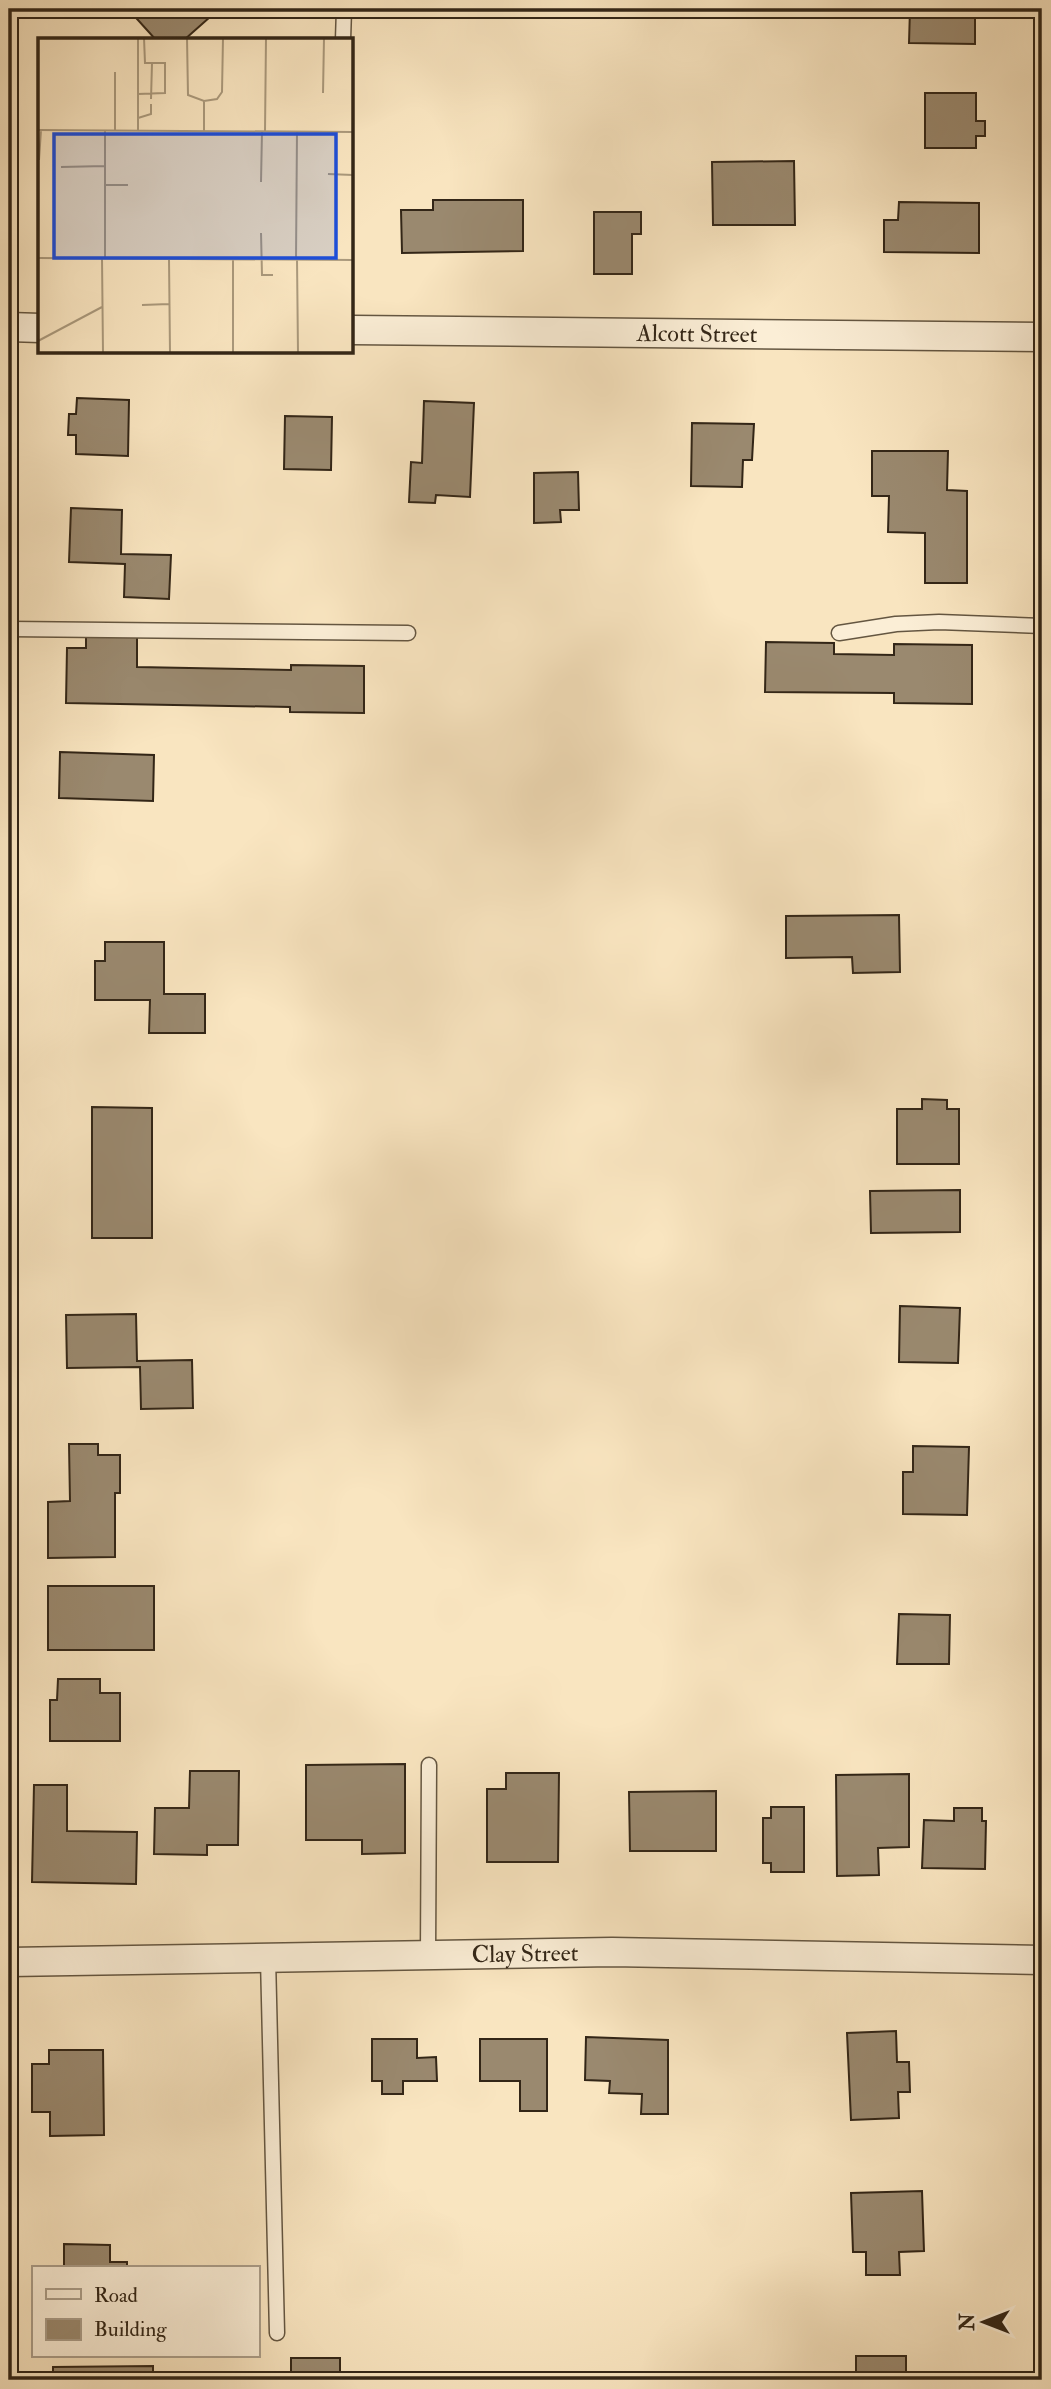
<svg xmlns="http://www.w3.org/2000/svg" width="1051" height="2389" viewBox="0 0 1051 2389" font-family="'IM FELL Double Pica',serif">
<rect width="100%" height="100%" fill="#f9e5c0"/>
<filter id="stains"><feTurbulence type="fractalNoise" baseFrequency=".00286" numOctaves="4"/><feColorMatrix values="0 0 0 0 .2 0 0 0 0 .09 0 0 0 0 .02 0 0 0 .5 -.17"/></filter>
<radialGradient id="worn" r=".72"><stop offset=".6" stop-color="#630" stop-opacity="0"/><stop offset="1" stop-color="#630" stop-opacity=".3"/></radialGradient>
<path fill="#9a896f" stroke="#332617" stroke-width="2" d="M 128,9 L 219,9 L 184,40 L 156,40 Z
M 910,9 L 975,9 L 975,44 L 909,43 Z
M 925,93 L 976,93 L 976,121 L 985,121 L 985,136 L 976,136 L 976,148 L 925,148 Z
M 794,161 L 795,225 L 713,225 L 712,162 Z
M 433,200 L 523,200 L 523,251 L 402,253 L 401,210 L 433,210 Z
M 899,202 L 979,203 L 979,253 L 884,252 L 884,220 L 898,220 Z
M 594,212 L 641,212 L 641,234 L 632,234 L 632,274 L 594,274 Z
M 77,398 L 129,400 L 128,456 L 76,454 L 76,435 L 68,435 L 69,414 L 76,414 Z
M 424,401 L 474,403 L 470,497 L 436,495 L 435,503 L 409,502 L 411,462 L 422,463 Z
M 285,416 L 332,417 L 331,470 L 284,469 Z
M 692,423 L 754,424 L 752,460 L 743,460 L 742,487 L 691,486 Z
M 872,451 L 948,451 L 947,490 L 967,491 L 967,583 L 925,583 L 925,533 L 888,532 L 889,496 L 872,496 Z
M 578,472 L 579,510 L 560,510 L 561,522 L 534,523 L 534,473 Z
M 71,508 L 122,510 L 121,554 L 171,555 L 169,599 L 124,597 L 125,564 L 69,562 Z
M 86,636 L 137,637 L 137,667 L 291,670 L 291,665 L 364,666 L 364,713 L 290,712 L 290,707 L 66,703 L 67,648 L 86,648 Z
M 766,642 L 834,643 L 834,654 L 894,655 L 894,644 L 972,645 L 972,704 L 894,703 L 894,693 L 765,692 Z
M 60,752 L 154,755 L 153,801 L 59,798 Z
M 899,915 L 900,972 L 853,973 L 852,957 L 786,958 L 786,916 Z
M 105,942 L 164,942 L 164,994 L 205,994 L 205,1033 L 149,1033 L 150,1000 L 95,1000 L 95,961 L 105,961 Z
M 922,1099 L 947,1100 L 947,1109 L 959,1109 L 959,1164 L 897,1164 L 897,1109 L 922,1109 Z
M 92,1107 L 152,1108 L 152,1238 L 92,1238 Z
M 960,1190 L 960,1232 L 871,1233 L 870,1191 Z
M 900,1306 L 960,1308 L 958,1363 L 899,1362 Z
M 136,1314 L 137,1361 L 192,1360 L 193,1408 L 141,1409 L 140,1367 L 67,1368 L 66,1315 Z
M 69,1444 L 98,1444 L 98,1455 L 120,1455 L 120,1493 L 115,1493 L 115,1557 L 48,1558 L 48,1502 L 70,1501 Z
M 913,1446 L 969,1447 L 967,1515 L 903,1514 L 903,1472 L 913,1472 Z
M 48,1586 L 154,1586 L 154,1650 L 48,1650 Z
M 899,1614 L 950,1615 L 949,1664 L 897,1664 Z
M 58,1679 L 100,1679 L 100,1693 L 120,1693 L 120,1741 L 50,1741 L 50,1700 L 57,1700 Z
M 405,1764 L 405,1853 L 362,1854 L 362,1840 L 306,1840 L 306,1765 Z
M 190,1771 L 239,1771 L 238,1845 L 207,1845 L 207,1855 L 154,1854 L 155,1808 L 189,1808 Z
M 506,1773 L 559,1773 L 558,1862 L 487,1862 L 487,1789 L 506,1789 Z
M 909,1774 L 909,1847 L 878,1848 L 879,1875 L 837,1876 L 836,1775 Z
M 34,1785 L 67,1785 L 67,1831 L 137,1832 L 136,1884 L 32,1882 Z
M 716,1791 L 716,1851 L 630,1851 L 629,1792 Z
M 771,1807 L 804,1807 L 804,1872 L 771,1872 L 771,1863 L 763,1863 L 763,1818 L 771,1818 Z
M 954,1808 L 982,1808 L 982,1821 L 986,1821 L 985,1869 L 922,1868 L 924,1820 L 954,1821 Z
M 896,2031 L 897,2062 L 909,2062 L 910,2092 L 898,2092 L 899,2118 L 851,2120 L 847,2033 Z
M 586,2037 L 668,2040 L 668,2114 L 641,2114 L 642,2094 L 609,2093 L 610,2081 L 585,2080 Z
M 372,2039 L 417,2039 L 417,2058 L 436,2057 L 437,2081 L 403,2081 L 403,2094 L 382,2094 L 382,2081 L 372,2081 Z
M 480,2039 L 547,2039 L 547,2111 L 520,2111 L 520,2081 L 480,2081 Z
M 49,2050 L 103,2050 L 104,2135 L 50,2136 L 50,2112 L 32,2112 L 32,2064 L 49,2064 Z
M 922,2191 L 924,2251 L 899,2252 L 900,2275 L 866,2275 L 866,2252 L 853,2252 L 851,2193 Z
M 64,2244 L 110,2245 L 110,2262 L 127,2262 L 127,2268 L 64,2268 Z
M 856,2356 L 906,2356 L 906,2380 L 856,2380 Z
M 291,2358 L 340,2358 L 340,2380 L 214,2380 L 214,2378 L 291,2378 Z
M 153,2366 L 153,2380 L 53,2380 L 53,2367 Z"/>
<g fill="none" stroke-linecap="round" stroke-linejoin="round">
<g stroke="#645641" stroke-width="17">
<path id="service" d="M 343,40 L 344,9
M 9,629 L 408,633
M 839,633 L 896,624 L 939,622 L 1042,626
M 428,1955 L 429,1765
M 268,1958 L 277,2333"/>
</g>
<g stroke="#645641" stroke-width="31">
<g id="minor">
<path d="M 9,327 L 40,328"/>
<path id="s1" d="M 352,330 L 1042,337"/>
<path id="s2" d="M 9,1962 L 612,1952 L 1042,1960"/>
</g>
</g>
<use href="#service" stroke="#fbeed6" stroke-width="14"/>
<use href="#minor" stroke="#fbeed6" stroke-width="28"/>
</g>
<g text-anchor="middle" stroke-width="5" stroke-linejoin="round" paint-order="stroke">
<g font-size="24" fill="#332617" stroke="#fbeed6">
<text dy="8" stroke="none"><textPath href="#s1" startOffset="345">Alcott Street</textPath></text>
<text dy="8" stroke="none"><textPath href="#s2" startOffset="516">Clay Street</textPath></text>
</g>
</g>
<g transform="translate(38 38)">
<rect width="315" height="315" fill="#f9e5c0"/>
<path fill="none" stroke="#aa997c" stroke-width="2" d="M 100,0 L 100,93M 149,0 L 150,57 L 166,63 L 179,61 L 184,54 L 185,0M 77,34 L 77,92M 285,55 L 286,0M 100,56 L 127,55 L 127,25 L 107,25 L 106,0M 113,61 L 114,25M 100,80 L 113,76 L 113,66M 0,92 L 315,94M 67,92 L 67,220M 166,93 L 166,63M 227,93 L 228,0M 1,122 L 3,92M 23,129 L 67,128M 290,136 L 315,137M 223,144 L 224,93M 68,147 L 90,147M 223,195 L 224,237 L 235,237M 0,220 L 315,222M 64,220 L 65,315M 131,221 L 132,315M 258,221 L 259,94M 259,221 L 260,315M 104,267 L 131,266M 0,303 L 64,269M 195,315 L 195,221"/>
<path fill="#1d4ed8" fill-opacity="0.15" stroke="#1d4ed8" stroke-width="3.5" d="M 16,96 L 298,96 L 298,220 L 16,220 Z"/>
<rect width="315" height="315" fill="none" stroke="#332617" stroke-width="3.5"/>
</g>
<rect width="1051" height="2389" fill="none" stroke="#f9e5c0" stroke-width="35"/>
<rect x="10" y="10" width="1030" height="2368" fill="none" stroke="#332617" stroke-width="3.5"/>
<rect x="18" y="18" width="1016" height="2354" fill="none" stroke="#332617" stroke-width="2"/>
<rect x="32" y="2266" width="228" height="91" fill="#fbeed6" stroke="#ab9e8a" stroke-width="2"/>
<rect x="46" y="2289" width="35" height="10" fill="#fbeed6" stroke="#ab9e8a" stroke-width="2"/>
<text x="94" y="2302" font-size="21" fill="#332617">Road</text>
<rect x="46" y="2319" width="35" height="21" fill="#9a896f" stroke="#ab9e8a" stroke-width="2"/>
<text x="94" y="2336" font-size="21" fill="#332617">Building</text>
<g transform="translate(984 2322) rotate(270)" stroke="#fbeed6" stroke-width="5" paint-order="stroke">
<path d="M0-5L12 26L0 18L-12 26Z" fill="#332617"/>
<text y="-10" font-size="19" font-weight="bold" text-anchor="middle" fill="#332617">N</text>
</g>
<rect width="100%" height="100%" filter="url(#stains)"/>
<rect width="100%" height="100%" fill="url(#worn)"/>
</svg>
